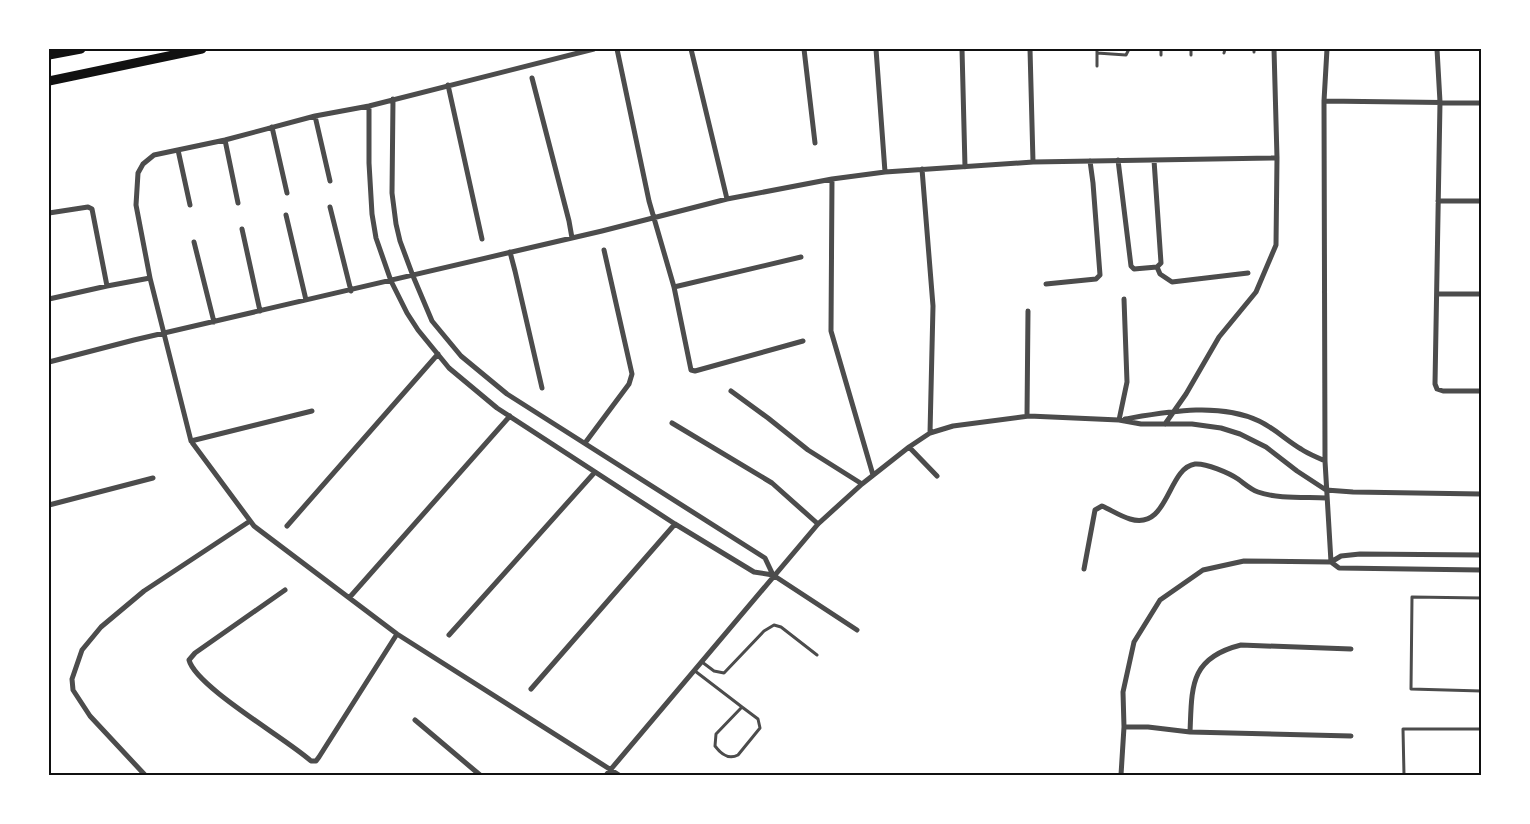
<svg xmlns="http://www.w3.org/2000/svg" width="1530" height="824" viewBox="0 0 1530 824" font-family="Montserrat,sans-serif">
<rect width="100%" height="100%" fill="#fff"/>
<g fill="none" stroke-linecap="round" stroke-linejoin="round">
<path stroke="#4c4c4c" stroke-width="3" d="M 1097,49 L 1097,66
M 1254,52 L 1254,49
M 1097,53 L 1126,55 L 1129,49
M 1224,53 L 1225,49
M 1161,55 L 1161,49
M 1191,55 L 1191,49
M 1481,598 L 1412,597 L 1411,689 L 1481,691
M 702,662 L 714,671 L 724,673 L 764,631 L 774,625 L 781,627 L 817,655
M 695,671 L 742,707 L 716,734 L 715,746 C 721,754 728,760 738,755 L 760,728 L 758,719 L 742,707
M 1404,775 L 1403,729 L 1481,729"/>
<path stroke="#4c4c4c" stroke-width="5" d="M 594,49 L 369,106 L 315,116 L 225,140 L 154,155 L 143,164 L 138,173 L 136,205 L 150,278 L 191,441 L 254,526 L 397,634 L 619,775
M 617,49 L 649,201 L 674,287 L 691,370 L 695,371 L 803,341
M 691,49 L 727,199
M 804,49 L 815,143
M 876,49 L 885,172
M 962,49 L 965,167
M 1030,49 L 1033,162
M 1327,49 L 1324,101 L 1325,461 L 1331,562
M 1437,49 L 1440,102 L 1435,384 L 1437,389 L 1443,391 L 1481,391
M 532,78 L 569,221 L 572,238
M 448,85 L 482,239
M 393,99 L 392,193 L 396,224 L 400,241 L 413,276 L 432,321 L 461,356 L 507,394 L 765,558 L 773,575 L 857,630
M 1324,101 L 1481,103
M 369,106 L 369,163 L 372,214 L 376,238 L 391,281 L 407,313 L 418,330 L 449,368 L 497,408 L 675,524 L 754,572 L 773,575
M 315,116 L 330,181
M 272,127 L 287,193
M 225,140 L 238,203
M 178,150 L 190,205
M 1118,160 L 1131,266 L 1134,269 L 1157,267 L 1161,263 L 1154,160
M 922,169 L 933,306 L 930,433
M 832,179 L 831,331 L 873,475
M 1438,201 L 1481,201
M 330,207 L 351,291
M 49,213 L 88,207 L 92,209 L 107,286
M 286,215 L 306,300
M 242,229 L 260,311
M 194,242 L 214,322
M 510,252 L 515,271 L 542,388
M 1157,267 L 1160,274 L 1172,282 L 1248,273
M 1046,284 L 1096,279 L 1100,275 L 1093,183 L 1090,161
M 674,287 L 801,257
M 1437,294 L 1481,294
M 49,299 L 107,286 L 150,278
M 49,362 L 134,340 L 602,231 L 727,199 L 832,179 L 885,172 L 1033,162 L 1277,158
M 731,391 L 768,418 L 808,450 L 862,484
M 1027,416 L 1028,311
M 1125,419 C 1167,412 1218,402 1259,421 C 1274,428 1286,440 1301,449 C 1308,454 1317,457 1325,461
M 1119,420 L 1127,382 L 1124,299
M 672,423 L 772,483 L 818,524
M 1165,424 L 1186,394 L 1219,337 L 1256,292 L 1276,245 L 1277,158 L 1274,49
M 191,441 L 312,411
M 585,443 L 629,384 L 632,374 L 604,250
M 909,447 L 937,476
M 49,505 L 153,478
M 287,526 L 438,354
M 1331,562 L 1339,568 L 1481,570
M 1331,562 L 1341,556 L 1360,554 L 1481,555
M 1084,569 L 1095,510 L 1102,506 C 1111,510 1120,516 1130,519 C 1169,531 1167,468 1195,464 C 1206,463 1229,473 1238,479 C 1245,484 1250,489 1258,492 C 1277,499 1306,497 1326,498
M 285,590 L 195,653 L 189,660 C 196,687 287,739 311,761 L 316,761 L 319,757 L 397,634
M 349,598 L 510,416
M 449,635 L 595,472
M 531,689 L 675,524
M 415,720 L 480,775
M 1124,727 L 1148,727 L 1190,732 L 1351,736
M 1190,732 C 1192,687 1189,658 1241,645 L 1351,649
M 145,775 L 90,716 L 73,690 L 72,679 L 82,650 L 101,627 L 144,591 L 250,521
M 606,775 L 818,524 L 862,484 L 909,447 L 930,433 L 953,426 L 1029,416 L 1119,420 L 1141,424 L 1192,424 L 1221,428 L 1240,434 L 1266,447 L 1297,471 L 1326,490 L 1353,492 L 1481,494
M 1121,775 L 1124,727 L 1123,692 L 1134,642 L 1160,600 L 1203,570 L 1244,561 L 1331,562"/>
<path stroke="#111" stroke-width="9" d="M 49,55 L 81,49
M 49,81 L 202,49"/>
</g>
<rect width="1530" height="824" fill="none" stroke="#ffffff" stroke-width="100"/>
<rect x="50" y="50" width="1430" height="724" fill="none" stroke="#111" stroke-width="2"/>
</svg>
